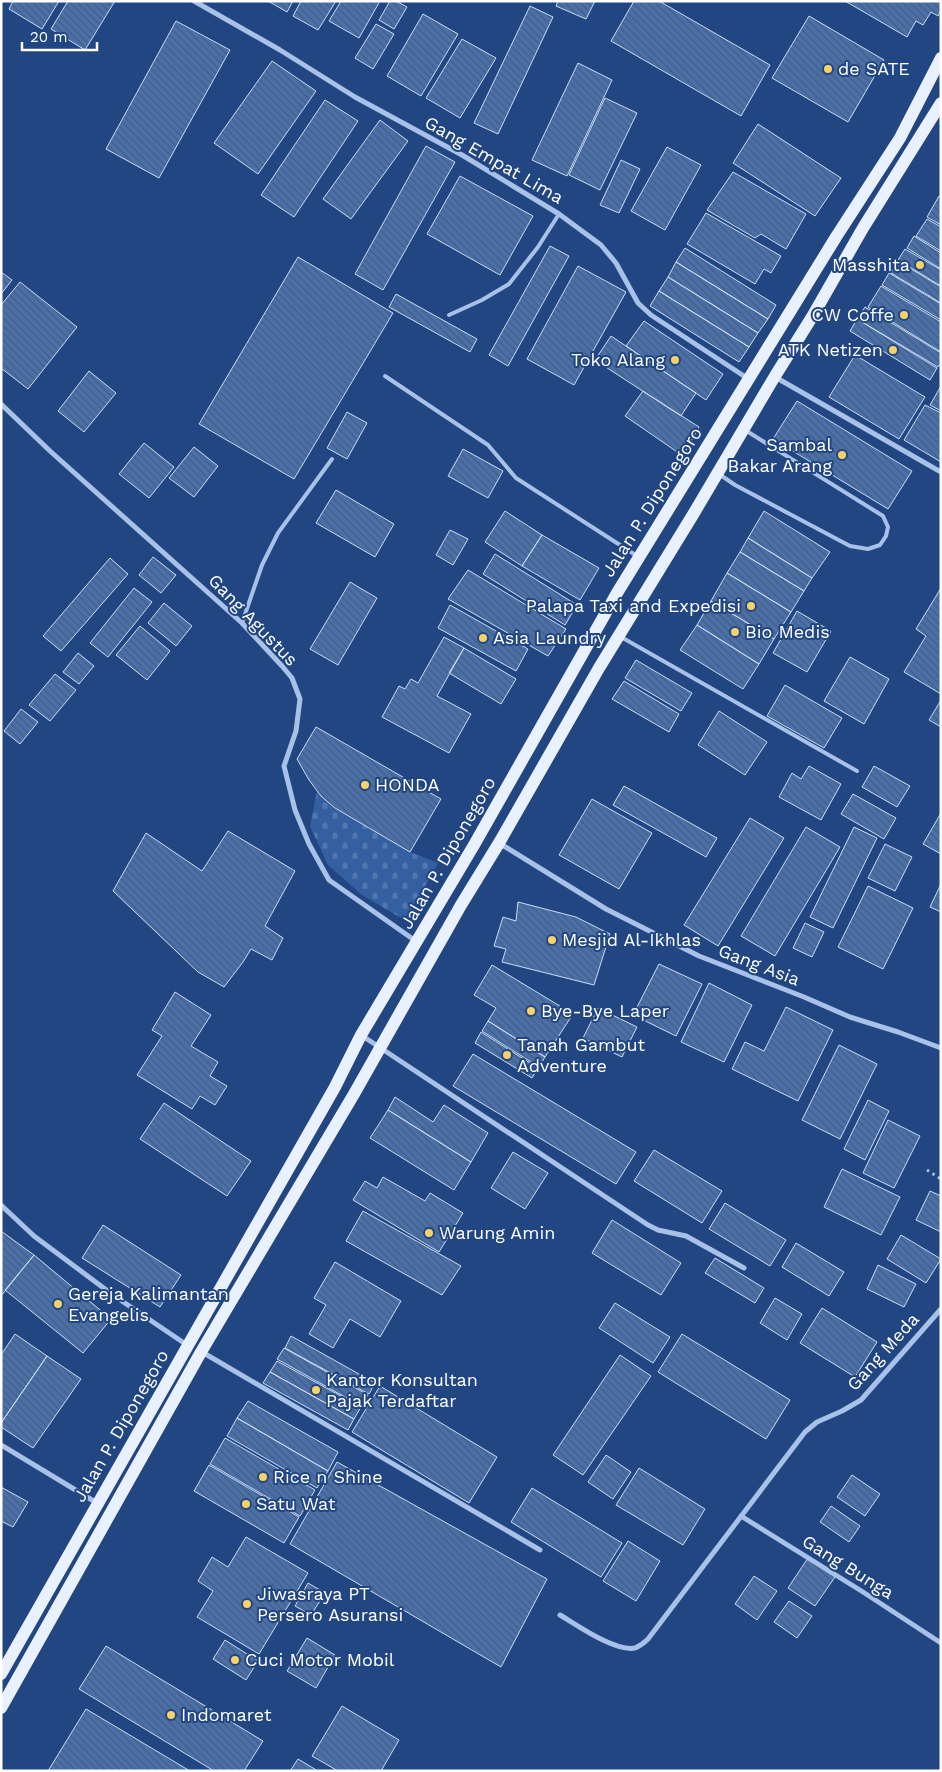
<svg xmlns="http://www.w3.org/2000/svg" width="942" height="1772" viewBox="0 0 942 1772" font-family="'Work Sans',sans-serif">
<defs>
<pattern id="cemetery-stones" width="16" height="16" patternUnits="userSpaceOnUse" patternTransform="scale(1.25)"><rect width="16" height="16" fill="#345fa0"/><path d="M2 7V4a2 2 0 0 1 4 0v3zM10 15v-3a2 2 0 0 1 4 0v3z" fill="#5277ae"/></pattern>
<pattern id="building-back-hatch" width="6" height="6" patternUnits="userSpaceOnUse" patternTransform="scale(1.25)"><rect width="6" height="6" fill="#4970ab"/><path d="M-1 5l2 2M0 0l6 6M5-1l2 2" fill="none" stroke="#4b5c77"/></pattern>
</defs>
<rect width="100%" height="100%" fill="#214682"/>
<path fill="url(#cemetery-stones)" d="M 317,791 L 335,808 L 410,852 L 438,863 L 406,921 L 362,895 L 328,865 L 310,826 Z"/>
<path fill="url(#building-back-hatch)" stroke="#cbdcf6" d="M 13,1 L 59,1 L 42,29 L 9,9 Z
M 68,1 L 115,1 L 85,50 L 51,29 Z
M 268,1 L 293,1 L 287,12 Z
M 301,1 L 336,1 L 318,30 L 293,16 Z
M 341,1 L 380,1 L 359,38 L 329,21 Z
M 390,1 L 396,1 L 407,7 L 394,29 L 379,20 Z
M 558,1 L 595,1 L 586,19 L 556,6 Z
M 634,1 L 659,1 L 770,65 L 741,116 L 611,41 Z
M 845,1 L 941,1 L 941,10 L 938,16 L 931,12 L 923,25 L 916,21 L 907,37 Z
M 530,6 L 553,17 L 498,134 L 474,123 Z
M 423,14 L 458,34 L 421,96 L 387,76 Z
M 809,16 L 884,60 L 848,122 L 772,78 Z
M 176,21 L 230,50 L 159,178 L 106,149 Z
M 376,24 L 394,34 L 373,69 L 355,58 Z
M 462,39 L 496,58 L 460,118 L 426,98 Z
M 272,61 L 316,91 L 258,174 L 214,143 Z
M 578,63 L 612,80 L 567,176 L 532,160 Z
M 605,98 L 637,113 L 600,190 L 569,175 Z
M 325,100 L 358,121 L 294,217 L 261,195 Z
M 380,120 L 408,141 L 351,219 L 323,199 Z
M 758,124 L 841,178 L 815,216 L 733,163 Z
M 426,146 L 455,162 L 383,290 L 355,274 Z
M 667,147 L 701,165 L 665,230 L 631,211 Z
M 621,160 L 640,169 L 619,213 L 600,205 Z
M 733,172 L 806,214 L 786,249 L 761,234 L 755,238 L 707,210 Z
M 460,176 L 533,216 L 500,275 L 427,234 Z
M 939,196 L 941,198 L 941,225 L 927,217 Z
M 706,213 L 781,256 L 771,273 L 764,269 L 755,284 L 687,244 Z
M 927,219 L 941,227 L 941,251 L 916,236 Z
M 914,236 L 941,253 L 941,269 L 907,248 Z
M 550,246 L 569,256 L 508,366 L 489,355 Z
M 685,248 L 776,305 L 768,319 L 676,262 Z
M 905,249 L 941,270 L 941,286 L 898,260 Z
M 298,257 L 393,313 L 294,479 L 199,424 Z
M 898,261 L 941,287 L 941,303 L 891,273 Z
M 676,262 L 768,319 L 758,333 L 668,277 Z
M 578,266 L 626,292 L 574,385 L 527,359 Z
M 1,272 L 12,280 L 1,294 Z
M 889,273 L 941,304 L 941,320 L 882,285 Z
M 668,277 L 758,333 L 749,347 L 659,291 Z
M 20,282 L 77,327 L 28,389 L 1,368 L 1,305 Z
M 881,286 L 941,322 L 941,352 L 868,307 Z
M 659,291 L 749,347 L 739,362 L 650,306 Z
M 396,294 L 477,339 L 470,352 L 389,307 Z
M 865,307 L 941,353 L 941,363 L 938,367 L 857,319 Z
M 857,319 L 937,368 L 930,380 L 850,331 Z
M 644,321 L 723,374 L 706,400 L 626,346 Z
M 611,336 L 696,393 L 681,416 L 595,360 Z
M 855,355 L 925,397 L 899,439 L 829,397 Z
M 89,371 L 116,393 L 84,432 L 58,411 Z
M 941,386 L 941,411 L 930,405 Z
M 643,391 L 699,427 L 683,456 L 625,416 Z
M 797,401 L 912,471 L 888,509 L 773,439 Z
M 925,405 L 941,413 L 941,462 L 904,440 Z
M 347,412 L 367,423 L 347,459 L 327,448 Z
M 144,443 L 174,467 L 149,498 L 119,474 Z
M 194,447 L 218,466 L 194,497 L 169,478 Z
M 463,449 L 503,471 L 488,498 L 448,476 Z
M 336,490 L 394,524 L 375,557 L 316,523 Z
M 505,511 L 542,535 L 522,566 L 485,542 Z
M 764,511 L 830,552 L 812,578 L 748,538 Z
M 450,530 L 468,539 L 453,565 L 436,555 Z
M 542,535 L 599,568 L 580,600 L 522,566 Z
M 748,538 L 812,578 L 804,591 L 740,552 Z
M 740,552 L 804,591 L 791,612 L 727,573 Z
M 495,554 L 577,605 L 565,625 L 483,574 Z
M 153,557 L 176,575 L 161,593 L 139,575 Z
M 110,558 L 128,574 L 61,651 L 43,636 Z
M 468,570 L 566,629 L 548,656 L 448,599 Z
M 727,573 L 791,612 L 774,639 L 711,601 Z
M 350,582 L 377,598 L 338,665 L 310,649 Z
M 134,588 L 152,602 L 108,657 L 90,643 Z
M 941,588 L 941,694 L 904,672 L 926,636 L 916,629 Z
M 711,601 L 774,639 L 759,664 L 697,625 Z
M 164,603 L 192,626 L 176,646 L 148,623 Z
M 450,605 L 528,649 L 516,671 L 438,628 Z
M 797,611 L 831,631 L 807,672 L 773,653 Z
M 697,625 L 759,664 L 743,689 L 680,650 Z
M 140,626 L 170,651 L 147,680 L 116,655 Z
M 444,637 L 464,648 L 437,696 L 471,714 L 449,753 L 382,717 L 399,686 L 405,689 L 411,679 L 418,683 Z
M 464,648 L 516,679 L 501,704 L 449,673 Z
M 78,653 L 94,666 L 79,684 L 63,672 Z
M 850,657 L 889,679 L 864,724 L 824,701 Z
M 636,660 L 692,693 L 681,711 L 625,678 Z
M 55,674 L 76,690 L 50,721 L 29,705 Z
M 624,681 L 679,714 L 669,732 L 612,699 Z
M 785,685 L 842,718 L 824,748 L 767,716 Z
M 941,700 L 941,727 L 929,720 Z
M 21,709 L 38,722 L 20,744 L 4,731 Z
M 719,711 L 767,742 L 745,775 L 698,745 Z
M 316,727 L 441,799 L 410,852 L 335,808 L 321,796 L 309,780 L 297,759 Z
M 809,766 L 841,784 L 821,820 L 779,797 L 792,773 L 801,779 Z
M 874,766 L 910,786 L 897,807 L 862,787 Z
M 624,786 L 717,838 L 706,857 L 613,805 Z
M 853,794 L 896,818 L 884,839 L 841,814 Z
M 592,799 L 652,833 L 619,889 L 559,855 Z
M 941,813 L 941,854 L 923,844 Z
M 750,818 L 784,838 L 718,946 L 684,925 Z
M 806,827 L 840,847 L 775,956 L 741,936 Z
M 854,827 L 877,838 L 833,928 L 810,917 Z
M 228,831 L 295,871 L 265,926 L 283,938 L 272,960 L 251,949 L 243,962 L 224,987 L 198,972 L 113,891 L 146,833 L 202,871 Z
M 885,844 L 912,857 L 895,891 L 868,878 Z
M 941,884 L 941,912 L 930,907 Z
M 868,886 L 913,908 L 883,969 L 838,947 Z
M 518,902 L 576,917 L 610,934 L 594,985 L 502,962 L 506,949 L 494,946 L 503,917 L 516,921 Z
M 805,923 L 824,932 L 812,957 L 793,948 Z
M 659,964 L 702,984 L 676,1036 L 633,1015 Z
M 492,965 L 573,1014 L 545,1057 L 488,1021 L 496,1008 L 474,995 Z
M 709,983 L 752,1005 L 724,1062 L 681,1042 Z
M 175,992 L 211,1015 L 191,1046 L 218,1062 L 210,1076 L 227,1086 L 215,1105 L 200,1096 L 192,1109 L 137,1075 L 162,1036 L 152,1030 Z
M 786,1007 L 833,1030 L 798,1101 L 732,1069 L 745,1042 L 764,1051 Z
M 598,1008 L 637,1027 L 622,1057 L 583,1038 Z
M 488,1021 L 545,1057 L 539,1067 L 482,1031 Z
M 481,1032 L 538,1068 L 532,1078 L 475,1043 Z
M 839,1045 L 877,1064 L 840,1139 L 802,1120 Z
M 473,1054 L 636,1152 L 616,1184 L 453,1086 Z
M 395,1097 L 433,1122 L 444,1105 L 488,1133 L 471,1162 L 388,1110 Z
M 868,1100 L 889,1111 L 865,1160 L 844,1149 Z
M 164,1103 L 251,1161 L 227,1196 L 140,1139 Z
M 388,1110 L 471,1162 L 454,1190 L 370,1138 Z
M 888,1120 L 920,1136 L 894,1188 L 863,1173 Z
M 654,1150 L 722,1191 L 702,1223 L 634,1181 Z
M 513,1152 L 548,1173 L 525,1209 L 491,1188 Z
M 842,1169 L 900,1197 L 881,1235 L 824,1207 Z
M 383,1177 L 425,1201 L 430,1193 L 463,1213 L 439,1252 L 353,1200 L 365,1181 L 377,1188 Z
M 930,1191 L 941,1196 L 941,1232 L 916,1220 Z
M 725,1203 L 786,1240 L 770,1266 L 709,1229 Z
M 363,1211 L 461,1266 L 442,1295 L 346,1241 Z
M 612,1220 L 681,1263 L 661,1295 L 592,1253 Z
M 103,1225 L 181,1275 L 160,1307 L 82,1258 Z
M 1,1231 L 34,1255 L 1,1296 Z
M 901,1235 L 941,1259 L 926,1283 L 887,1259 Z
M 796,1243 L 844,1272 L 829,1296 L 782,1267 Z
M 34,1255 L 111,1319 L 83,1353 L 5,1290 Z
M 715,1258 L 764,1288 L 755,1303 L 705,1273 Z
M 335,1262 L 401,1301 L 380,1337 L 350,1319 L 333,1348 L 309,1334 L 326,1305 L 314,1298 Z
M 878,1265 L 916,1284 L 904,1307 L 867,1289 Z
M 775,1298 L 802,1314 L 787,1340 L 760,1323 Z
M 615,1303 L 670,1337 L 653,1363 L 599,1328 Z
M 822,1308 L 877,1342 L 855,1377 L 800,1343 Z
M 15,1334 L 47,1356 L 1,1423 L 1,1355 Z
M 682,1334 L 790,1400 L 766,1439 L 658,1372 Z
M 291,1336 L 375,1383 L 369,1394 L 285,1348 Z
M 284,1348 L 368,1395 L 361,1406 L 277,1359 Z
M 620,1355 L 651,1376 L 583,1475 L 553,1455 Z
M 47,1356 L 81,1379 L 33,1448 L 1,1427 L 1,1423 Z
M 277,1361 L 361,1407 L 354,1419 L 270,1372 Z
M 270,1372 L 354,1419 L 348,1430 L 263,1383 Z
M 380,1386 L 497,1457 L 469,1503 L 352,1432 Z
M 248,1401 L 338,1452 L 328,1471 L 237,1418 Z
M 237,1418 L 328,1471 L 317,1488 L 227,1436 Z
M 225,1438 L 315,1490 L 300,1516 L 210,1464 Z
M 606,1455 L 631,1472 L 613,1499 L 588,1482 Z
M 337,1462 L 547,1579 L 501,1667 L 290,1544 Z
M 209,1465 L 299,1517 L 284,1543 L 194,1491 Z
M 639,1468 L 705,1509 L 683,1545 L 616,1505 Z
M 852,1475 L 880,1494 L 865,1516 L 837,1497 Z
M 1,1487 L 28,1502 L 13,1527 L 1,1521 Z
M 532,1488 L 622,1543 L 601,1577 L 511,1522 Z
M 831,1506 L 860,1526 L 849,1542 L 820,1522 Z
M 246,1537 L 308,1573 L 259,1654 L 197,1617 L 213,1591 L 198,1581 L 212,1557 L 228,1567 Z
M 628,1541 L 660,1561 L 636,1601 L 603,1581 Z
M 808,1558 L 835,1577 L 815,1606 L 788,1588 Z
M 754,1576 L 777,1591 L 757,1620 L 735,1604 Z
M 308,1583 L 325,1593 L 311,1615 L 295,1606 Z
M 789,1601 L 812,1616 L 797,1638 L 774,1622 Z
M 307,1638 L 335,1655 L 316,1688 L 287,1671 Z
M 225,1640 L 258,1661 L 246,1680 L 213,1659 Z
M 106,1646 L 263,1741 L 244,1771 L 214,1771 L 79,1689 Z
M 342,1706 L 399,1740 L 381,1771 L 338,1771 L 312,1756 Z
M 86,1709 L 190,1771 L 48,1771 Z
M 298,1759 L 318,1771 L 290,1771 Z"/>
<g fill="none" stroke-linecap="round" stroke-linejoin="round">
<path stroke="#a7c1e8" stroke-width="3" stroke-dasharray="2.5 4" stroke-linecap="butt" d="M 927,1170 L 941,1179"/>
<path stroke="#a7c1e8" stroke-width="4" d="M 449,315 L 482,300 L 509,284 L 538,247 L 559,214
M 385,376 L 488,445 L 516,478 L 637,556
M 719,474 L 735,485 L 850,546 L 868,549 L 880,545 L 886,536 L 888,527 L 883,516 L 745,430
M 242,623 L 262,565 L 278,533 L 332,459
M 621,637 L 857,771"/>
<path stroke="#a7c1e8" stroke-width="5" d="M 194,1 L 280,50 L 355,97 L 462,155 L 559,214 L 601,245 L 616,263 L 638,303 L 651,315 L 747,378
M 775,377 L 941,472
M 1,404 L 50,451 L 242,623 L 282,666 L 292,678 L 300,699 L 296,731 L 284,766 L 295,810 L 309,844 L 329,880 L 417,942
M 499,843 L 606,909 L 699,956 L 804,997 L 850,1017 L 898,1032 L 941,1048
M 361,1035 L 648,1225 L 658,1230 L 686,1236 L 744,1268
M 1,1205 L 34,1236 L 113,1295 L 187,1345
M 202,1352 L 540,1550
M 1,1445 L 97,1503
M 741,1516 L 863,1592 L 941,1643
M 560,1615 C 577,1625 615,1652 635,1648 C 640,1646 644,1643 648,1639 L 805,1432 L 817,1422 L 842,1411 L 861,1400 L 941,1309"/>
<path stroke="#e9f0fe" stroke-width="12" d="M 1,1674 L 335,1087 L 361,1035 L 474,845 L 617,593 L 836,237 L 900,138 L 941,58
M 1,1708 L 201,1352 L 354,1094 L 461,905 L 499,843 L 599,668 L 694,513 L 775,376 L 812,317 L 863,228 L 941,103"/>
</g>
<g fill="#f5d368" stroke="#214682" stroke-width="2">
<circle cx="828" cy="69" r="5"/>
<circle cx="920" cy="265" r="5"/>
<circle cx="904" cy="315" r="5"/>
<circle cx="893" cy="350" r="5"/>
<circle cx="675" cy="360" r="5"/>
<circle cx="842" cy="455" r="5"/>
<circle cx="751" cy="606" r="5"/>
<circle cx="735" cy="632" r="5"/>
<circle cx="483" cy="638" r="5"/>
<circle cx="365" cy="785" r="5"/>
<circle cx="552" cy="940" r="5"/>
<circle cx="531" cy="1011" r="5"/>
<circle cx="507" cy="1055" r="5"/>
<circle cx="429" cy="1233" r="5"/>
<circle cx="58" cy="1304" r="5"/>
<circle cx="316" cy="1390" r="5"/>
<circle cx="263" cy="1477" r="5"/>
<circle cx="246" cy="1504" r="5"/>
<circle cx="247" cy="1604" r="5"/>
<circle cx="235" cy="1660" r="5"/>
<circle cx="171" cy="1715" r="5"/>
</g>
<g text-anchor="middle" stroke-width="4" stroke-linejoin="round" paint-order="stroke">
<g font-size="18" fill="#fff" stroke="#214682" text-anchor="start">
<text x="838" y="75">de SATE</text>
<text x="910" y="271" text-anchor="end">Masshita</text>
<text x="894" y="321" text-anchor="end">CW Coffe</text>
<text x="883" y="356" text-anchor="end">ATK Netizen</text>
<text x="665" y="366" text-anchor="end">Toko Alang</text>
<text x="832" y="451" text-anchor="end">Sambal<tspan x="832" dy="21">Bakar Arang</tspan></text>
<text x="741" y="612" text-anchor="end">Palapa Taxi and Expedisi</text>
<text x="745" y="638">Bio Medis</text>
<text x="493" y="644">Asia Laundry</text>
<text x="375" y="791">HONDA</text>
<text x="562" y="946">Mesjid Al-Ikhlas</text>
<text x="541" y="1017">Bye-Bye Laper</text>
<text x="517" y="1051">Tanah Gambut<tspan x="517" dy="21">Adventure</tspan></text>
<text x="439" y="1239">Warung Amin</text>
<text x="68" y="1300">Gereja Kalimantan<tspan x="68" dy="21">Evangelis</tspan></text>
<text x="326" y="1386">Kantor Konsultan<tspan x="326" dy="21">Pajak Terdaftar</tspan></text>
<text x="273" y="1483">Rice n Shine</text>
<text x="256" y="1510">Satu Wat</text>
<text x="257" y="1600">Jiwasraya PT<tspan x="257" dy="21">Persero Asuransi</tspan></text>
<text x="245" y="1666">Cuci Motor Mobil</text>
<text x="181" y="1721">Indomaret</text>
</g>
<g font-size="18" fill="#fff" stroke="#214682">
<text transform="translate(494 160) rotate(30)" y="6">Gang Empat Lima</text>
<text transform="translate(652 502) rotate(-58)" y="6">Jalan P. Diponegoro</text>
<text transform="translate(253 620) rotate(46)" y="6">Gang Agustus</text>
<text transform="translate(448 853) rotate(-60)" y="6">Jalan P. Diponegoro</text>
<text transform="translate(759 965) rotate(21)" y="6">Gang Asia</text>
<text transform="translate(883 1352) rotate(-48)" y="6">Gang Meda</text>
<text transform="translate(121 1426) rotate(-60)" y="6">Jalan P. Diponegoro</text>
<text transform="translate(848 1567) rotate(32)" y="6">Gang Bunga</text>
</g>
</g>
<rect width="942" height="1772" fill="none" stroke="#ffffff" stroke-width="5"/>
<path d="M22 42v8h75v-8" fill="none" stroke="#ffffff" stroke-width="2.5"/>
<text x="30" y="42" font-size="15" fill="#ffffff" stroke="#214682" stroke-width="4" paint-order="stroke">20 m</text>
</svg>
